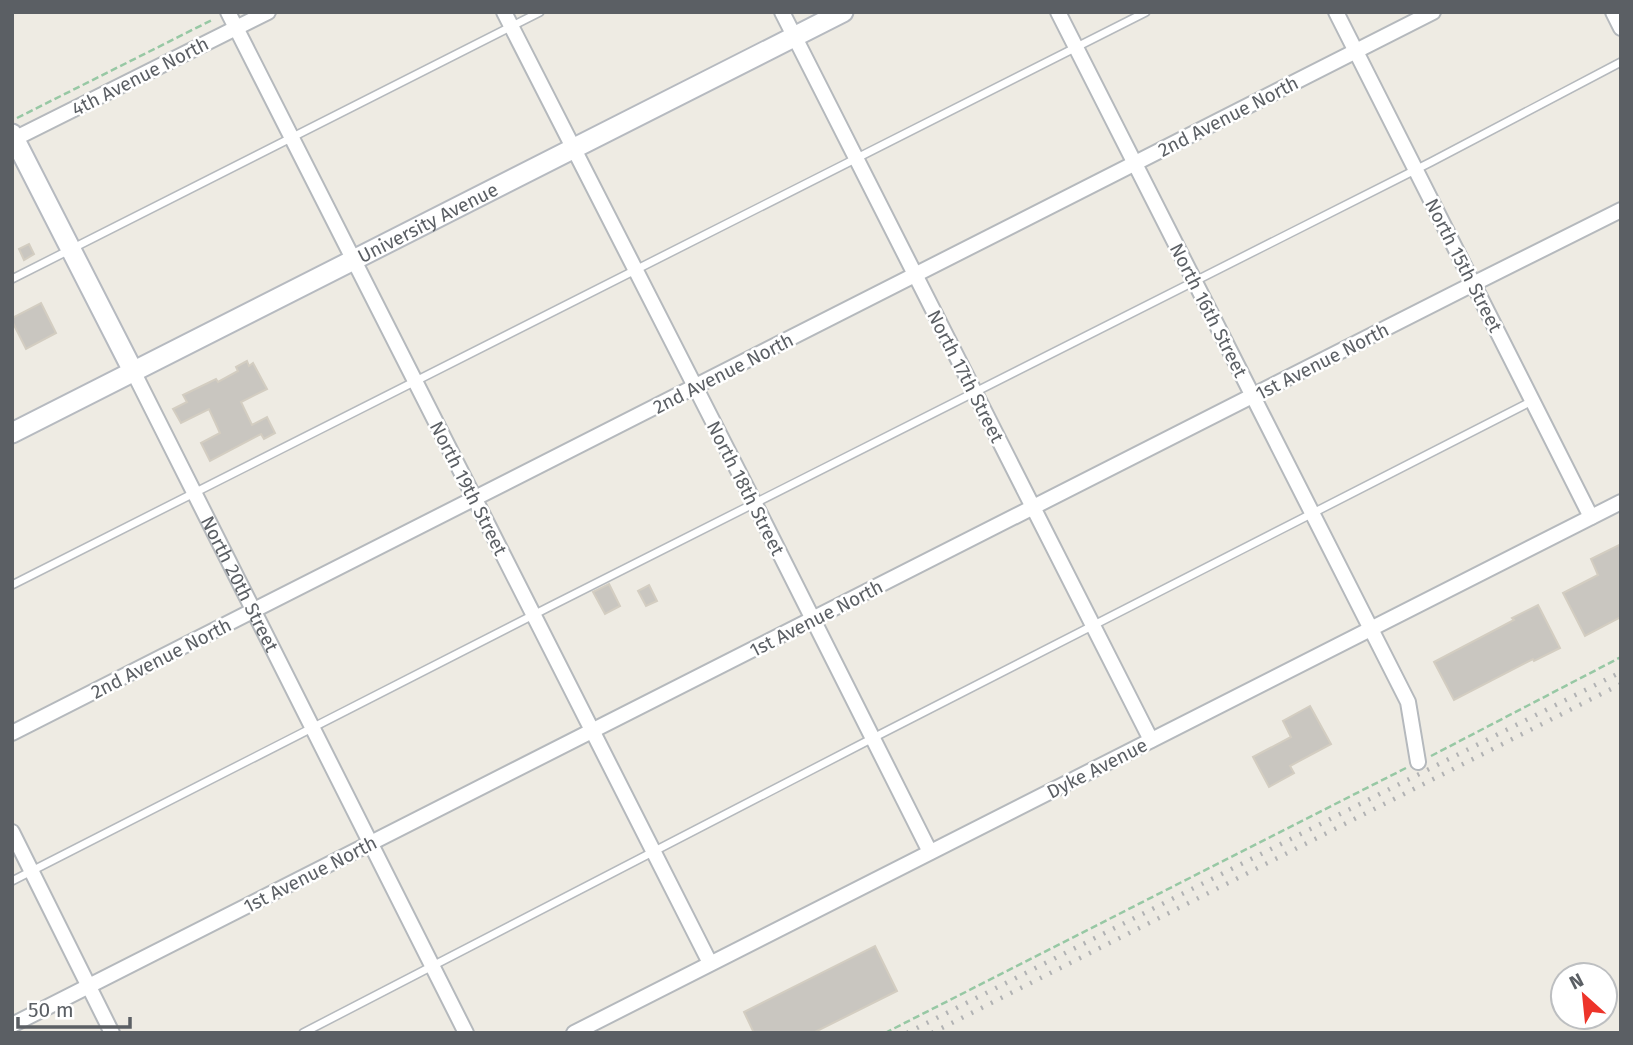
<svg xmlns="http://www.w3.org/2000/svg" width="1633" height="1045" viewBox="0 0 1633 1045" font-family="'Fira Sans',sans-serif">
<rect width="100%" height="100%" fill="#eeebe3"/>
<path fill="#c9c6c0" stroke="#d3cdc1" stroke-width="2" d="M 29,244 L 34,254 L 24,260 L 19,249 Z
M 41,303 L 56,333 L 26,349 L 12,321 L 12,318 Z
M 247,361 L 249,366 L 253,363 L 267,389 L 241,402 L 252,425 L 267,417 L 275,433 L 264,439 L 261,434 L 210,461 L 201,443 L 220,433 L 209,409 L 181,423 L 173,409 L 187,402 L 183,395 L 216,379 L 218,382 L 238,371 L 236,367 Z
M 1621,544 L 1621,617 L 1585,636 L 1563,593 L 1598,575 L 1591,559 Z
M 609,584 L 620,606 L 605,614 L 593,592 Z
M 649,585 L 657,601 L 646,606 L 638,591 Z
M 1538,605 L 1560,648 L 1534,661 L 1533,659 L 1454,700 L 1434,662 L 1514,620 L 1512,618 Z
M 1310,706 L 1331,744 L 1290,766 L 1294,773 L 1269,787 L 1253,757 L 1291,737 L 1283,721 Z
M 875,946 L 897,991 L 813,1033 L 754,1033 L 744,1012 Z"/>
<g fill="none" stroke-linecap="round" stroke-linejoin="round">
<g stroke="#b5b9bd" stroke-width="10">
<path id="lane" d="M 12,279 L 540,12
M 12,585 L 1146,12
M 12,881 L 547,608 L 1431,162 L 1621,62
M 303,1033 L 873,738 L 1532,401"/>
</g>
<g stroke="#b5b9bd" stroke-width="18">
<g id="street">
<path d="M 228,12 L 710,963"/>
<path d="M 504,12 L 755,504 L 930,852"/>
<path d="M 782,12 L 1151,740"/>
<path d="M 1058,12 L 1408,702 L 1418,762"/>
<path d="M 1336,12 L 1591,517"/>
<path d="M 1613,12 L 1621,28"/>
<path d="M 12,140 L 268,12"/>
<path id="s1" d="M 133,371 L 466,1033"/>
<path d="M 12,733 L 1433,12"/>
<path d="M 12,832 L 112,1033"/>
<path d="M 12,1025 L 1473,284 L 1621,210"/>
<path d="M 574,1033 L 1621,502"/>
</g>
</g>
<g stroke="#b6bac0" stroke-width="23">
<g id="secondary">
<path d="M 12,134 L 133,371"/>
<path id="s2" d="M 12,433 L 843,12"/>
</g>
</g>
<path stroke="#97c8a4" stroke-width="2.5" stroke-dasharray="7 3.5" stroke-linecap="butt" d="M 17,118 L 214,19
M 1431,756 L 1621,657
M 885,1033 L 1406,768"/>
<use href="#lane" stroke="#fff" stroke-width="7"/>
<use href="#street" stroke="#fff" stroke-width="14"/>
<use href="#secondary" stroke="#fff" stroke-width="19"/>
<path stroke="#b2b3b4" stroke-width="4.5" stroke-dasharray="2 9" stroke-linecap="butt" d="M 907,1033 L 1621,672
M 932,1033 L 1621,684"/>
</g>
<g text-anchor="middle" stroke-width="5" stroke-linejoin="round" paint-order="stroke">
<g font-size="19" fill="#5b5f64" stroke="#fff">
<text transform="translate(140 76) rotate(-27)" y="7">4th Avenue North</text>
<text transform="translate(1228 116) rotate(-27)" y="7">2nd Avenue North</text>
<text dy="7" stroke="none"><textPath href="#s2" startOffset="466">University Avenue</textPath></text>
<text transform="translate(1464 265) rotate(63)" y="7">North 15th Street</text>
<text transform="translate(1209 310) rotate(63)" y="7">North 16th Street</text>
<text transform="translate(1322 361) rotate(-27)" y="7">1st Avenue North</text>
<text transform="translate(723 373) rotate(-27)" y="7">2nd Avenue North</text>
<text transform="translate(966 376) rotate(63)" y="7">North 17th Street</text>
<text transform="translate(469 488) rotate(63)" y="7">North 19th Street</text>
<text transform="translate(746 488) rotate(63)" y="7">North 18th Street</text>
<text dy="7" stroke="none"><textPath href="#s1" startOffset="238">North 20th Street</textPath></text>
<text transform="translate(816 618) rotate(-27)" y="7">1st Avenue North</text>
<text transform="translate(161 658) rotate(-27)" y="7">2nd Avenue North</text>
<text transform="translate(1097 768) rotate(-27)" y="7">Dyke Avenue</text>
<text transform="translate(310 874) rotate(-27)" y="7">1st Avenue North</text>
</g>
</g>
<rect width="1633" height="1045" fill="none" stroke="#5b5f64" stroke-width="28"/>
<g transform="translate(1584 996) rotate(333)"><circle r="33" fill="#ffffff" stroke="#bdbfc1" stroke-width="2"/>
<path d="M0-5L12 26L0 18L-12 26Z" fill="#ed342a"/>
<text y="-10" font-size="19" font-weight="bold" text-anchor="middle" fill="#5b5f64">N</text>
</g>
<path d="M18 1017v10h112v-10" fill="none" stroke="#5b5f64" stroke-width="3.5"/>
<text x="28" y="1017" font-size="21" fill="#5b5f64" stroke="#ffffff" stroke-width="5" paint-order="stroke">50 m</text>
</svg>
